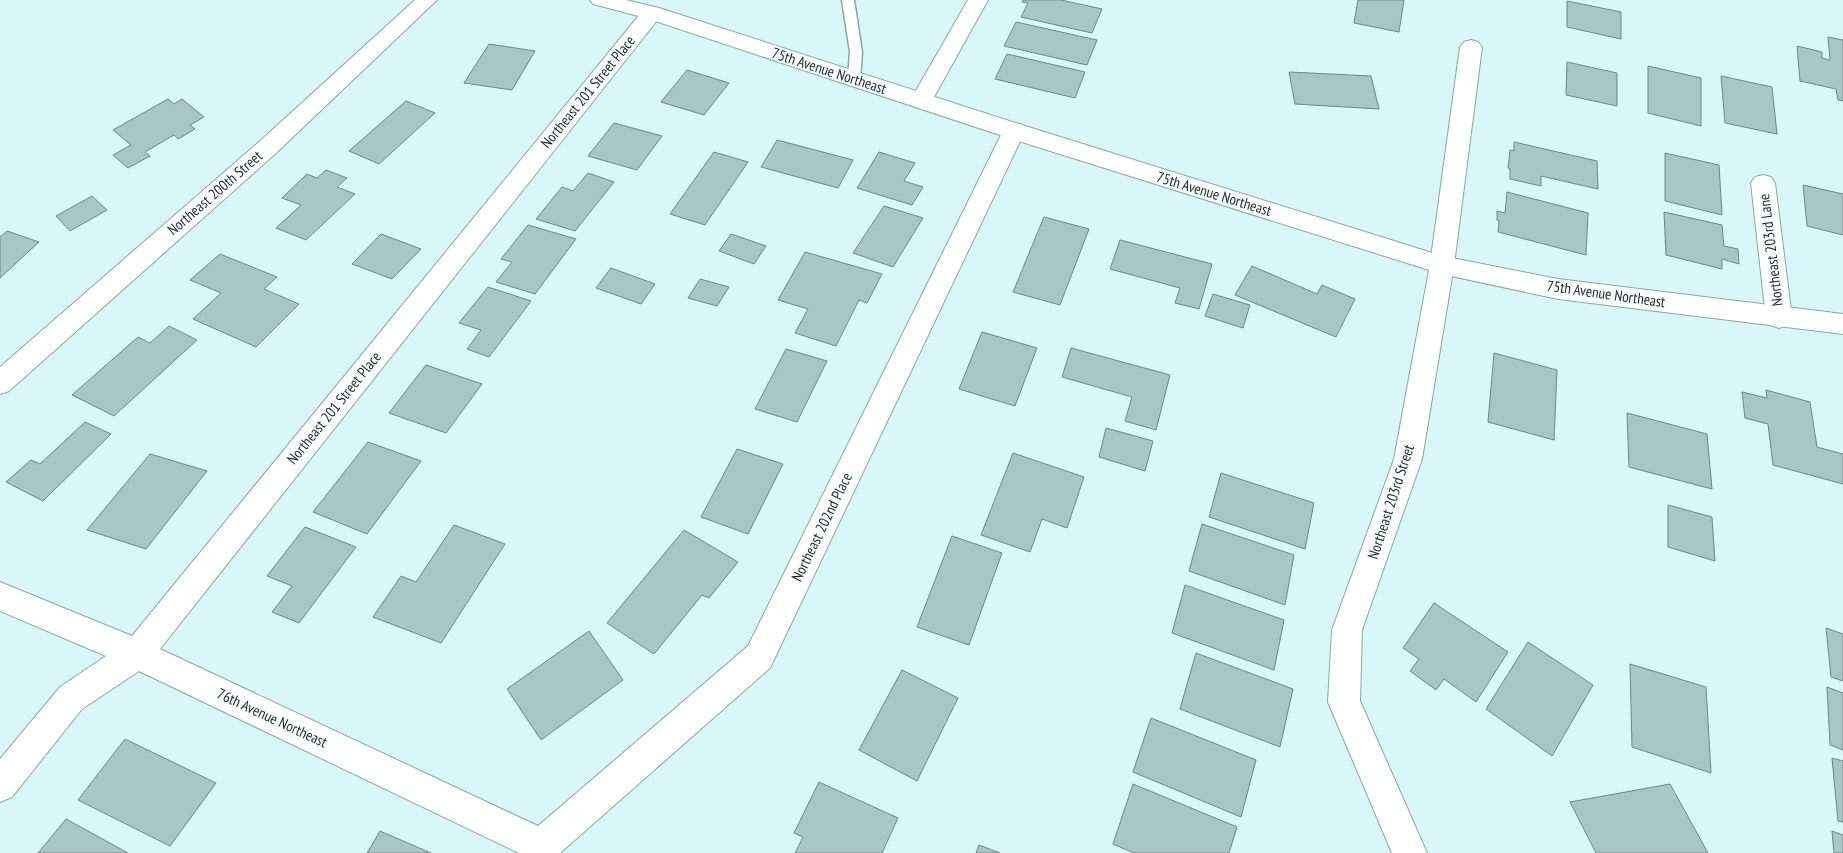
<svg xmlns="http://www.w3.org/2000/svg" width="1843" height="853" viewBox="0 0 1843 853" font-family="'PT Sans Narrow',sans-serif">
<rect width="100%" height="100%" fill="#d9f7f8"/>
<path fill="#a9c6c7" stroke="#6c8788" d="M 1023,0 L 1061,0 L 1102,9 L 1092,33 L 1021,17 L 1028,3 L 1022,2 Z
M 1358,0 L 1404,0 L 1399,32 L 1354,23 Z
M 1567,1 L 1621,12 L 1621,39 L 1567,27 Z
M 1016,22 L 1097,40 L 1087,65 L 1004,46 Z
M 1828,37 L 1843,40 L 1843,101 L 1838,100 L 1836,89 L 1800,81 L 1797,46 L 1822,52 L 1822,58 L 1830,60 Z
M 489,44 L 535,51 L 512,90 L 464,83 Z
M 1007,54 L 1085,72 L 1075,98 L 995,79 Z
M 1567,62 L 1617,73 L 1617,106 L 1566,95 Z
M 1648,66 L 1701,78 L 1701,126 L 1648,113 Z
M 687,70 L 729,83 L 704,115 L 661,102 Z
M 1289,72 L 1371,76 L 1379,109 L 1295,104 Z
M 1721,76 L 1772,87 L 1777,134 L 1725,123 Z
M 168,99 L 174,104 L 182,99 L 204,117 L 190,125 L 195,129 L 178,139 L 174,135 L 145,152 L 150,156 L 128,168 L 113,155 L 131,145 L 113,130 Z
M 406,101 L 435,113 L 379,164 L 349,151 Z
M 614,123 L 662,136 L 637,170 L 588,156 Z
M 777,140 L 853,160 L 838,188 L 761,167 Z
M 1514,142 L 1597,161 L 1598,189 L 1541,176 L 1541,186 L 1510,179 L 1510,169 L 1508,168 L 1510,150 L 1514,151 Z
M 714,152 L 748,162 L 705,225 L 670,214 Z
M 879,152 L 915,163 L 904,181 L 923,187 L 912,205 L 857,188 Z
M 1665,153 L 1719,165 L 1722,215 L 1665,201 Z
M 326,170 L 347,178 L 337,187 L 355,194 L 306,240 L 276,228 L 301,205 L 282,198 L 307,174 L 317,178 Z
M 588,173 L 614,182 L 575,231 L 536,219 L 562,187 L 573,191 Z
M 1803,185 L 1843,194 L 1843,235 L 1807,226 Z
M 1507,192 L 1588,213 L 1586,255 L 1498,232 L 1499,221 L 1497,220 L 1497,211 L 1505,213 Z
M 92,196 L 107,210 L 70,231 L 56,216 Z
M 884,206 L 923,218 L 893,267 L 853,253 Z
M 1664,212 L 1722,225 L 1724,246 L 1738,249 L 1739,264 L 1722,259 L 1722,269 L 1666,255 Z
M 1044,217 L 1089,229 L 1060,305 L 1013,292 Z
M 528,225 L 576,239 L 535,294 L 496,282 L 512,262 L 501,259 Z
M 7,231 L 39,242 L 0,278 L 0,237 Z
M 381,234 L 421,249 L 392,279 L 352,264 Z
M 731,234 L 766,246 L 754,264 L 719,251 Z
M 1120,240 L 1212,264 L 1199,309 L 1175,303 L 1180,288 L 1110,269 Z
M 805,252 L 882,274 L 867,303 L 859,300 L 836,346 L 795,333 L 808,309 L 778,300 Z
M 220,254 L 277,277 L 264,289 L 299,304 L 256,347 L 193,319 L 221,293 L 190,280 Z
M 1252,266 L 1317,294 L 1322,285 L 1355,299 L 1336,337 L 1235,295 Z
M 611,268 L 655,284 L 641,304 L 596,288 Z
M 700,279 L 729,287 L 717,306 L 688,298 Z
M 488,287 L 531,301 L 489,357 L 467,349 L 481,330 L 459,323 Z
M 1213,294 L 1250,305 L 1243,328 L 1205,316 Z
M 169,326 L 197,340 L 114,416 L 72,395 L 138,337 L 150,343 Z
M 982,332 L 1037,348 L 1015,406 L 959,389 Z
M 1071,348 L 1170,375 L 1156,430 L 1125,421 L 1132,397 L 1062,377 Z
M 786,349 L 827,361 L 797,422 L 755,409 Z
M 1494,353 L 1557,370 L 1554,440 L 1488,422 Z
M 426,365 L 482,384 L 446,433 L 389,413 Z
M 1766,390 L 1810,402 L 1817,447 L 1843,454 L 1843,484 L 1773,465 L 1768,424 L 1745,418 L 1742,392 L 1767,398 Z
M 1627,413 L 1707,434 L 1712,489 L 1629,467 Z
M 85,422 L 111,434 L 43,501 L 6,482 L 31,460 L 40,464 Z
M 1106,428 L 1153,441 L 1145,471 L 1099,457 Z
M 368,442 L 421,461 L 367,534 L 313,512 Z
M 737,449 L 783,464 L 748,534 L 701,517 Z
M 1013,453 L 1084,477 L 1067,528 L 1042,519 L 1030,552 L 981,535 Z
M 150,454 L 207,471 L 146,549 L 87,530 Z
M 1221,473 L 1314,503 L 1305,549 L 1209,517 Z
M 1668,505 L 1712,517 L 1715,561 L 1668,547 Z
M 1202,524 L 1294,555 L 1285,605 L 1189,571 Z
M 454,525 L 505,544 L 441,643 L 373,617 L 401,576 L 416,582 Z
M 305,527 L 356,547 L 299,623 L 272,612 L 292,586 L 267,576 Z
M 684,530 L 738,562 L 709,598 L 702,595 L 654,654 L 607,623 Z
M 952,536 L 1002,553 L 969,645 L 917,627 Z
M 1185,585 L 1284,620 L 1274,670 L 1172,633 Z
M 1434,603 L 1508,652 L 1476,702 L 1444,679 L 1436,690 L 1410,671 L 1419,659 L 1403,648 Z
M 1826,628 L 1843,634 L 1843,681 L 1831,677 Z
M 589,631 L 623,680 L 541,740 L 507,689 Z
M 1528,642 L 1593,685 L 1552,756 L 1486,709 Z
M 1196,653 L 1293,689 L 1280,747 L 1180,709 Z
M 1630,664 L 1706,687 L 1711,773 L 1632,747 Z
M 902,670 L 958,698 L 917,781 L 859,750 Z
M 1827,687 L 1843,693 L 1843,750 L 1830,745 Z
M 1151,718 L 1256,760 L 1241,817 L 1133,772 Z
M 125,739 L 216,783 L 170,846 L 78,800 Z
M 1832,758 L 1843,761 L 1843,822 L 1838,821 Z
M 819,782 L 898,818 L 882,853 L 795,853 L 803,837 L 794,833 Z
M 1133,784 L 1237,827 L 1229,853 L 1134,853 L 1113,844 Z
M 1670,784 L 1708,853 L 1596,853 L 1570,802 Z
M 66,819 L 128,853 L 38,853 Z
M 380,831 L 431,853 L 367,853 Z
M 1832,831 L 1843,835 L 1843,853 L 1834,853 Z
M 979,845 L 1000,853 L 976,853 Z"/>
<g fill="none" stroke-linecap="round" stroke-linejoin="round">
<g stroke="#8aa6a7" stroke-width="3">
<path id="service" d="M 842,0 L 854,0 L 862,52 L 860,79 L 854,83 L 848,79 L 850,52 Z"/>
</g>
<g stroke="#8aa6a7" stroke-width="2">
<path id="minor" d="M 415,0 L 437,0 L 275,154 L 9,391 L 0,394 L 0,367 L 259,142 Z
M 968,0 L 988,0 L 929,106 L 921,108 L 913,106 L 910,101 Z
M 652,7 L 659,8 L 662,13 L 659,18 L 160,649 L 538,826 L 748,646 L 1003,131 L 1006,125 L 1014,123 L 1022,125 L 1025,131 L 770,668 L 560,853 L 519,853 L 139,671 L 82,709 L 12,797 L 0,802 L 0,759 L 60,687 L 106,656 L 0,611 L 0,582 L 132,636 L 645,8 Z
M 1471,40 L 1478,42 L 1482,47 L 1454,265 L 1422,459 L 1362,630 L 1360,701 L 1427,853 L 1392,853 L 1328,702 L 1332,630 L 1394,459 L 1430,265 L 1460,47 L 1464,42 Z
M 1763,175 L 1771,177 L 1775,183 L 1792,318 L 1788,325 L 1779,328 L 1770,325 L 1766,318 L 1751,183 L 1755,177 Z"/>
</g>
<g stroke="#8aa6a7" stroke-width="2">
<path id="tertiary" d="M 590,0 L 626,0 L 659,8 L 1022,125 L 1442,256 L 1558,279 L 1843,314 L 1843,334 L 1558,299 L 1442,274 L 1006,137 L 646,18 L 593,4 Z"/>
</g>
<use href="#service" fill="#fff" fill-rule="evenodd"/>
<use href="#minor" fill="#fff" fill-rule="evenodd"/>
<use href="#tertiary" fill="#fff" fill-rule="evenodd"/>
</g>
<g text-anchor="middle" stroke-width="4" stroke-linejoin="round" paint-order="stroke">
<g font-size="15" fill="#1d2828" stroke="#f9ffff">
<text transform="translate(829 71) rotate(18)" y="5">75th Avenue Northeast</text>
<text transform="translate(588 92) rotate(-51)" y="5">Northeast 201 Street Place</text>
<text transform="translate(215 193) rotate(-41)" y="5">Northeast 200th Street</text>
<text transform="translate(1214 194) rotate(17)" y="5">75th Avenue Northeast</text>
<text transform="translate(1771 250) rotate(-97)" y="5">Northeast 203rd Lane</text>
<text transform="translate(1606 294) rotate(8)" y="5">75th Avenue Northeast</text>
<text transform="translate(334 408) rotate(-51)" y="5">Northeast 201 Street Place</text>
<text transform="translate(1391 502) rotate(-72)" y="5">Northeast 203rd Street</text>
<text transform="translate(822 527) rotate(-64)" y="5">Northeast 202nd Place</text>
<text transform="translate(272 718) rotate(25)" y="5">76th Avenue Northeast</text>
</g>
</g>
</svg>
